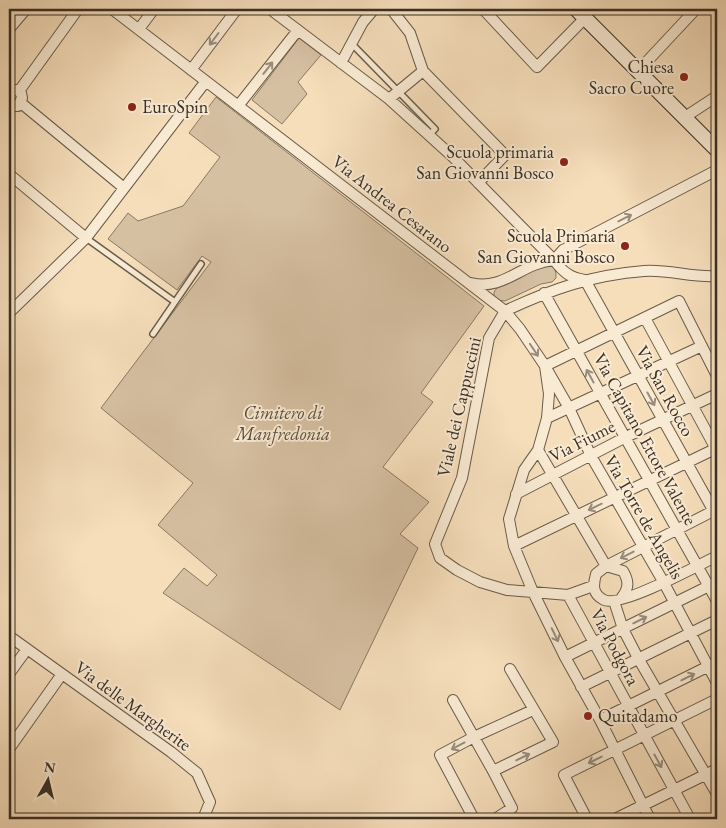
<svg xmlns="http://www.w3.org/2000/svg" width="726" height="828" viewBox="0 0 726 828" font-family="'EB Garamond',serif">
<rect width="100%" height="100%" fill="#f6debb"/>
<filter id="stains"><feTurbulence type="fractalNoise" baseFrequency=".004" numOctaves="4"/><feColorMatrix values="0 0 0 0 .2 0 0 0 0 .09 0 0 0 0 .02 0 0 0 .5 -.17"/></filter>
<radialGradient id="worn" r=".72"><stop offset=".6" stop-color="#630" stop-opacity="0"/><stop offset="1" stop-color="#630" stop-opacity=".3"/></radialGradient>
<path fill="#d6c0a2" stroke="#887864" d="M 299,38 L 321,55 L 298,82 L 307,94 L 282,124 L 252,100 Z
M 216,97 L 484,306 L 421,393 L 433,402 L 383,467 L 429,502 L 400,534 L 418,548 L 340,710 L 163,593 L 184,568 L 207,586 L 217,575 L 158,525 L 193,483 L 101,408 L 211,262 L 202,256 L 177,290 L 108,239 L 128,213 L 138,221 L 183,206 L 220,157 L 189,133 Z
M 550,265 L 554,267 L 556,273 L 556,278 L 552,282 L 541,284 L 505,301 L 496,300 C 493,295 493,292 497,288 L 539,267 Z"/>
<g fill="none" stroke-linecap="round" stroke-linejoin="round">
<g stroke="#685b4a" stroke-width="8">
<path id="service" d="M 352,44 L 435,129 L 429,135
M 86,238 L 175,302
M 153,334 L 201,264"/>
</g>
<g stroke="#685b4a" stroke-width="12">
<path id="minor" d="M 112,9 L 505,311 L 520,329 L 545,366 L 549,394 L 547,418 L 538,450 L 524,470 L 509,519 L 514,546 L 533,592 L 565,657 L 600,720 L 650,819
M 270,9 L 389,99 L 453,157 L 554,260 C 563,272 570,278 585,280
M 391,9 L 410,33 L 423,71 L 505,155 L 478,183
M 483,9 L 537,67 L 585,18
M 9,29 L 26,9
M 139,29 L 154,9
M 341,63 L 363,22 L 374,9
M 191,70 L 237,9
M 638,71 L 696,9
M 9,90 L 17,90 L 21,93 L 22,98 L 18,106 L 9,106
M 19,91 L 78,9
M 389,99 L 423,71
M 21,103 L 124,188
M 238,106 L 298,30
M 685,117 L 717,96
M 9,174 L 86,238
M 554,260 L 563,250 L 717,170
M 585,280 L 717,517
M 471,283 C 504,291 521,263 554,260
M 544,293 L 717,601
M 505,311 L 489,338 L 462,478 L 435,544 L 440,558 L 457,570 L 480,582 L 507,590 L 568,595 L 593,586
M 505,311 C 552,289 592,275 644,271 C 668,269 693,278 717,276
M 9,313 L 86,238 L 206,81
M 645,318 L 716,449
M 717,376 L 679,301 L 545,366 L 569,408 L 591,456 L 664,583 L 717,683
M 547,418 L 702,346
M 538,450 L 606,566
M 516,494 L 626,437 L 717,394
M 717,509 L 606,566 L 596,574 C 593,585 592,594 604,600 C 620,608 699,565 717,556
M 514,546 L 717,448
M 606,566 L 623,571 C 629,581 629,588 622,597
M 568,595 L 690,819
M 614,601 L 623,629 L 638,658 L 717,794
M 9,636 L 171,752 L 197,773 L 210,802 L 203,819
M 565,657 L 717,582
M 9,674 L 27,649
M 581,687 L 717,620
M 453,700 L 493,771 L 512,808 L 495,819
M 600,720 L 717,662
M 9,749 L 62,674
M 493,771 L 553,742 L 510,669
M 474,819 L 440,755 L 474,737 L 533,710
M 587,819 L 564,775 L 717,699
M 615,819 L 717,769"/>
</g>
<g stroke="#392f25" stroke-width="16">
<path id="secondary" d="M 576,9 L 717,150"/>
</g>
<use href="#service" stroke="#f9ead3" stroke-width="5"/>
<use href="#minor" stroke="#f9ead3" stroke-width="10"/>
<use href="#secondary" stroke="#f9ead3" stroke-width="14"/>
</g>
<defs><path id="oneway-shaft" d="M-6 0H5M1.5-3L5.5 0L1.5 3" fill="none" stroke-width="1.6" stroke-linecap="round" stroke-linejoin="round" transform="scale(1.25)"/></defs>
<g stroke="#998c7c">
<use href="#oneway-shaft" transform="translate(214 39) rotate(127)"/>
<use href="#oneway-shaft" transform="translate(268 68) rotate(-52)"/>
<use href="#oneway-shaft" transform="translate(625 218) rotate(-27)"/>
<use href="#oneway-shaft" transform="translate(534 350) rotate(56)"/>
<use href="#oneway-shaft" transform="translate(590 376) rotate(-119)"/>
<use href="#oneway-shaft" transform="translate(651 399) rotate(61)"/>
<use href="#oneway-shaft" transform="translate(595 507) rotate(154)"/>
<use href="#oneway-shaft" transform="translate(627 555) rotate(153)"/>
<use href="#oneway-shaft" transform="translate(640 620) rotate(-26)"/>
<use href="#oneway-shaft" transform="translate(555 635) rotate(64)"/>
<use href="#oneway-shaft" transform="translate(688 677) rotate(-26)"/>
<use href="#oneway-shaft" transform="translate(458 746) rotate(152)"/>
<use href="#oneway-shaft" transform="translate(523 757) rotate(-26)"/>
<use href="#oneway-shaft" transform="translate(595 760) rotate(154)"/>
<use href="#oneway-shaft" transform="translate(658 761) rotate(61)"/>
</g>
<g fill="#8f2418" stroke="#f9ead3" stroke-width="2">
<circle cx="684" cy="77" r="5"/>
<circle cx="132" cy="107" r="5"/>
<circle cx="564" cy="162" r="5"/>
<circle cx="625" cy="246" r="5"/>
<circle cx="588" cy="716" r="5"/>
</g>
<g text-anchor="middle" stroke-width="4" stroke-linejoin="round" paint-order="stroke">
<g font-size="18" fill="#392f25" stroke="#f9ead3" text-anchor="end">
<text x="674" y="73">Chiesa<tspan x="674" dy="21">Sacro Cuore</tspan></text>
<text x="142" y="113" text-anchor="start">EuroSpin</text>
<text x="554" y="158">Scuola primaria<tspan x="554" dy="21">San Giovanni Bosco</tspan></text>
<text x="615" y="242">Scuola Primaria<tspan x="615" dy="21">San Giovanni Bosco</tspan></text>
<text x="598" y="722" text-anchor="start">Quitadamo</text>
</g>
<g font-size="18" fill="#392f25" stroke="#f9ead3">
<text transform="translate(392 204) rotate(38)" y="6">Via Andrea Cesarano</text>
<text transform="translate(665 391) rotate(61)" y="6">Via San Rocco</text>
<text transform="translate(459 407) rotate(-77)" y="6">Viale dei Cappuccini</text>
<text transform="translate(645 439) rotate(61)" y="6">Via Capitano Ettore Valente</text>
<text transform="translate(582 441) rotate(-27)" y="6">Via Fiume</text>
<text transform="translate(644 517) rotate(60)" y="6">Via Torre de Angelis</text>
<text transform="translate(615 647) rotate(62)" y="6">Via Podgora</text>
<text transform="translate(133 706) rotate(36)" y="6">Via delle Margherite</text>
</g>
<g font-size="18" font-style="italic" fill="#584c3e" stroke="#f9ead3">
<text x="283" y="419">Cimitero di<tspan x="283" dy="21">Manfredonia</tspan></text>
</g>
</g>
<rect width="726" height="828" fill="none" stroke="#f6debb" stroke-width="30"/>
<rect x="10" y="10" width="706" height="808" fill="none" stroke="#392f25" stroke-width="2.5"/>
<rect x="15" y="15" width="696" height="798" fill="none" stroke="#392f25"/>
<g transform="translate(48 780) rotate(8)" stroke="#f9ead3" stroke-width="4" paint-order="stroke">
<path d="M0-4L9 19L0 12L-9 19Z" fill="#392f25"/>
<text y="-8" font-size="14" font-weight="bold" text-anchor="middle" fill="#392f25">N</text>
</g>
<rect width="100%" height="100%" filter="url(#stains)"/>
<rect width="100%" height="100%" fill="url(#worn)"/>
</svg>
